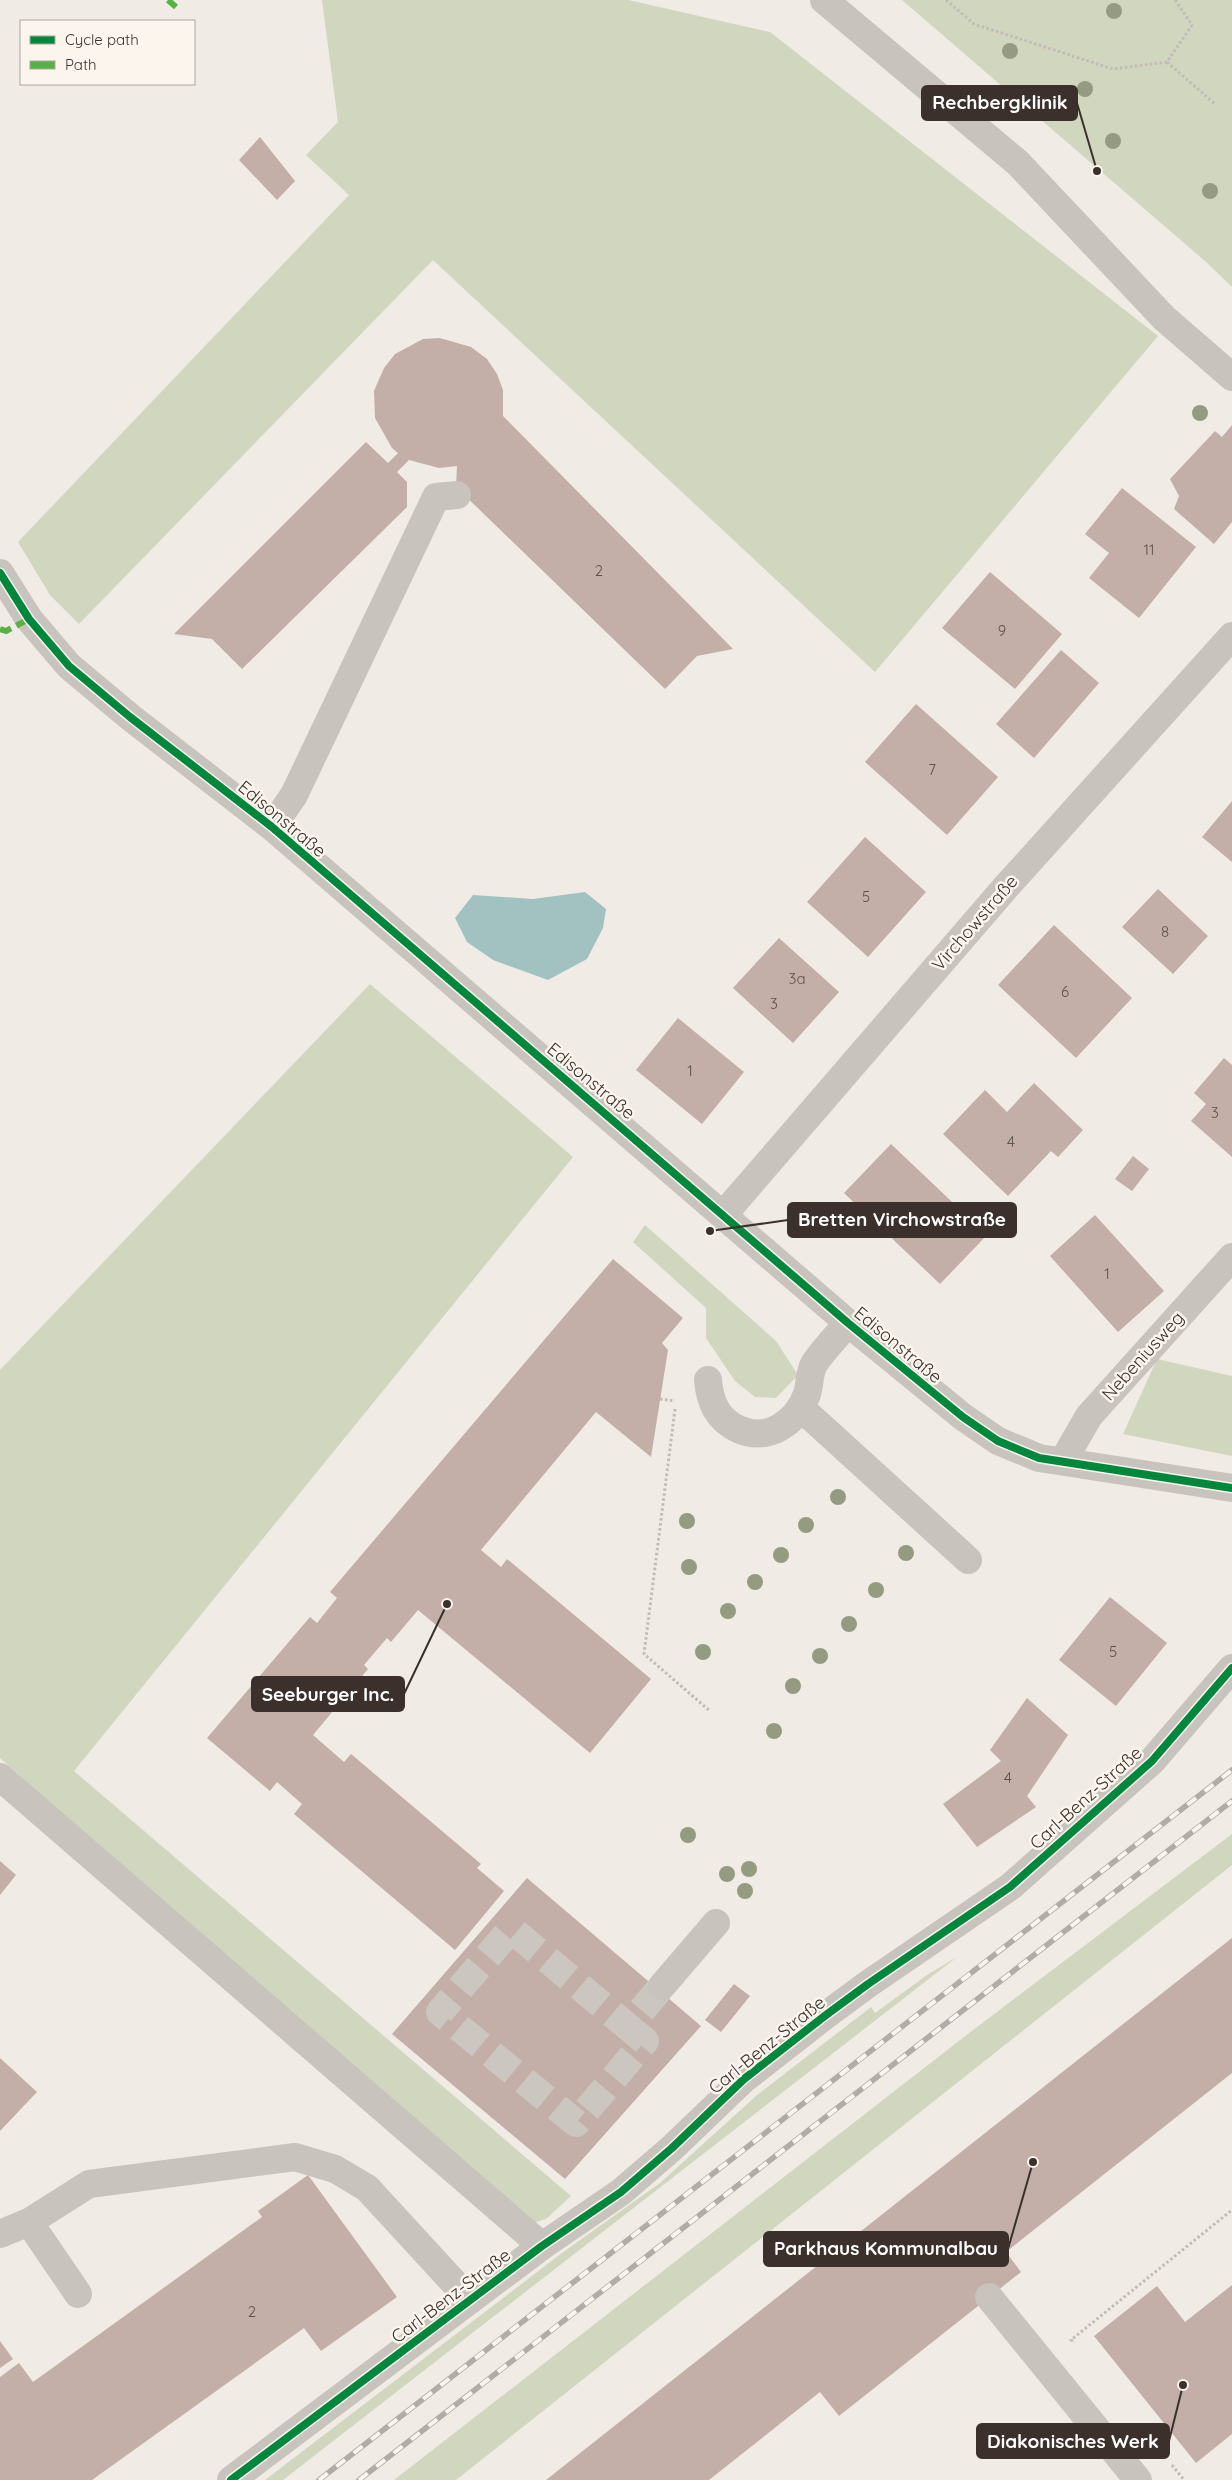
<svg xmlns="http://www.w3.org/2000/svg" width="1232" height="2480" viewBox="0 0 1232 2480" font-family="Quicksand,sans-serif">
<rect width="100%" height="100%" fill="#f0ebe5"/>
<path fill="#d1d6bf" d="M 322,0 L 628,0 L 770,32 L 1158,336 L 875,672 L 433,260 L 79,624 L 50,595 L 18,542 L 349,195 L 306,155 L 338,122 Z
M 902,0 L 1232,0 L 1232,287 L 1205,261 Z
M 370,984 L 573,1157 L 74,1771 L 571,2196 L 546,2219 L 525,2225 L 0,1758 L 0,1370 Z
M 645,1225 L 776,1341 L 798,1375 L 776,1398 L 755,1397 L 735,1381 L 706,1338 L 706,1308 L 633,1242 Z
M 1157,1359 L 1232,1376 L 1232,1456 L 1123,1434 Z
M 1232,1834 L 1232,1865 L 456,2480 L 394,2480 L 964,2037 Z
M 957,1957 L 283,2480 L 265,2480 L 562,2253 L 660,2183 L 756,2096 L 871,2007 L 875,2013 L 927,1975 Z"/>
<path fill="#a1c2c1" d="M 585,892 L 606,909 L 603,928 L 587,959 L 548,980 L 493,960 L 467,942 L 455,918 L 473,895 L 533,899 Z"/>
<path fill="#c3afa7" d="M 260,137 L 295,181 L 277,200 L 239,160 Z
M 440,338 L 471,347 L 487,359 L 497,374 L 503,390 L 503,416 L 733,649 L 697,656 L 665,689 L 456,487 L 457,466 L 439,468 L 409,460 L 397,472 L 407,482 L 407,507 L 242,669 L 212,639 L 174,634 L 366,442 L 388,463 L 398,453 L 392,448 L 375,418 L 374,391 L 384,368 L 395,354 L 423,339 Z
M 1232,425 L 1232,522 L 1214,544 L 1174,509 L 1179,496 L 1170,479 L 1215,431 L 1222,437 Z
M 1122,488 L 1196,547 L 1139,618 L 1089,578 L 1109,553 L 1085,534 Z
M 990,572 L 1062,634 L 1015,689 L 942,628 Z
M 1061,650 L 1099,683 L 1034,758 L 996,724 Z
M 916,704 L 998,777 L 947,835 L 865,762 Z
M 1232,801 L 1232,862 L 1202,837 Z
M 865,837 L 926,892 L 868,957 L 807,902 Z
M 1158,889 L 1208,936 L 1173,974 L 1122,927 Z
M 1054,925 L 1132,998 L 1076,1058 L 998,985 Z
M 779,938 L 839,992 L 793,1043 L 733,988 Z
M 678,1018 L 744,1072 L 702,1124 L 636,1070 Z
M 1224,1058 L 1232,1065 L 1232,1157 L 1191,1121 L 1206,1104 L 1194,1093 Z
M 1034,1083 L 1083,1130 L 1058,1157 L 1051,1151 L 1008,1196 L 943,1134 L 985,1090 L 1007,1112 Z
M 891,1144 L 987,1235 L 940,1284 L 844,1193 Z
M 1133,1156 L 1149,1169 L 1132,1191 L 1115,1179 Z
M 1095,1215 L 1164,1291 L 1118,1332 L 1050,1256 Z
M 613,1259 L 683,1318 L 662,1343 L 668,1350 L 651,1457 L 596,1412 L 481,1550 L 501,1567 L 507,1559 L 651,1679 L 590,1753 L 418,1610 L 391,1642 L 387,1638 L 364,1665 L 368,1669 L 313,1735 L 344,1762 L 351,1754 L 481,1864 L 477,1868 L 504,1891 L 455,1950 L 294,1814 L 302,1804 L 277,1782 L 270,1791 L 207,1738 L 310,1617 L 317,1623 L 337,1598 L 330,1592 Z
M 1110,1597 L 1167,1643 L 1116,1706 L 1059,1660 Z
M 1027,1698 L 1068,1735 L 1027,1796 L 1036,1807 L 977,1847 L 943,1804 L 1001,1761 L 990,1750 Z
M 0,1861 L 16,1875 L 0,1895 Z
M 527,1878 L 701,2026 L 565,2179 L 392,2034 Z
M 1232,1938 L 1232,2073 L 1006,2252 L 1021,2272 L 839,2416 L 820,2392 L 709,2480 L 546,2480 Z
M 734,1984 L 750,1996 L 721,2032 L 705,2020 Z
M 0,2058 L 37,2092 L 0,2131 Z
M 308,2175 L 397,2297 L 321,2351 L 304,2328 L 92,2480 L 0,2480 L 0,2377 L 19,2363 L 33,2382 L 262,2217 L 258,2211 Z
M 1232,2285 L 1232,2434 L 1196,2463 L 1094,2336 L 1157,2286 L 1185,2322 Z
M 0,2341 L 13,2359 L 0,2368 Z"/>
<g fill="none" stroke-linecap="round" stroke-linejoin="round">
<path stroke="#ccc6c0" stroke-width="28" stroke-dasharray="28 14" stroke-linecap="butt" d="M 628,2027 L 645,2041 L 576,2123 L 440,2012 L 511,1929 L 628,2027 L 662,1986"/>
<path stroke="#c2bbb6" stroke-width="3" stroke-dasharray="2.5 2.5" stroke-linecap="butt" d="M 946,0 L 974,24 L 1113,69 L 1167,62
M 1175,0 L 1192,25 L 1167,62 L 1216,105
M 660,1399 L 675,1401
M 675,1409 L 644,1654 L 710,1711
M 1073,2341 L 1071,2340 L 1232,2210
M 1172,2465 L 1184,2480"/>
<path stroke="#c9c3be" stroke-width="28" d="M 824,0 L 1018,163 L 1164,318 L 1232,377
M 0,573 L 29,619 L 69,666 L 130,717 L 272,827 L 848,1323 L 963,1417 L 998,1441 L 1039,1458 L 1232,1488
M 272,827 L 294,795 L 436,497 L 457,495
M 724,1214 L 1005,888 L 1232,636
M 708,1380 C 710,1402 717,1419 738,1429 C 768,1443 797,1422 807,1394 C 810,1385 809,1373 814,1364 C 823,1350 837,1336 848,1323
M 801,1408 L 968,1560
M 1063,1461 L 1089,1416 L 1232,1257
M 0,1777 L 542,2246
M 662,1986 L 716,1923
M 0,2234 L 29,2222
M 78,2294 L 29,2222 L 89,2184 L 295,2157 L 335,2169 L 367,2188 L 470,2300
M 989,2297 L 1138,2480
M 231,2480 L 542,2246 L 621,2192 L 672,2148 L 744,2079 L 826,2015 L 868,1984 L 1010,1887 L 1152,1761 L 1232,1668"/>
<g stroke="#b1aca8" stroke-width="5.5">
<path id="rail" d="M 319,2480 L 1232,1770
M 359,2480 L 1232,1801"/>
</g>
<use href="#rail" stroke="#fbf5ee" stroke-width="4" stroke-dasharray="11" stroke-linecap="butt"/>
<path stroke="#57b246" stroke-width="6" stroke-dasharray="12 6" stroke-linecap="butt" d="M 168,0 L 176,7
M 0,629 L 6,631 L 29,619"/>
<g stroke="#fbf5ee" stroke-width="11">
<path id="cycleway" d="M 0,573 L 29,619 L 69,666 L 130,717 L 272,827 L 848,1323 L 963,1417 L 998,1441 L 1039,1458 L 1232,1488
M 231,2480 L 542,2246 L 621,2192 L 672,2148 L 744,2079 L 826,2015 L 868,1984 L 1010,1887 L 1152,1761 L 1232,1668"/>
</g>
<use href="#cycleway" stroke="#00873e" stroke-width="8"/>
</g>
<g fill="#959b80">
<circle cx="1114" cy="11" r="8"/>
<circle cx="1010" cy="51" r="8"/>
<circle cx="1085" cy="89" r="8"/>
<circle cx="1113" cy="141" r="8"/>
<circle cx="1210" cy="191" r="8"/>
<circle cx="1200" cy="413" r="8"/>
<circle cx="838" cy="1497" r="8"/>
<circle cx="687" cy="1521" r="8"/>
<circle cx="806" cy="1525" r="8"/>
<circle cx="906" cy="1553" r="8"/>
<circle cx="781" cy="1555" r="8"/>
<circle cx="689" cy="1567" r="8"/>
<circle cx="755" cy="1582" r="8"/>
<circle cx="876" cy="1590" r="8"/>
<circle cx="728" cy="1611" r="8"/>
<circle cx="849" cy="1624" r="8"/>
<circle cx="703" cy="1652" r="8"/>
<circle cx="820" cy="1656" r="8"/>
<circle cx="793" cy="1686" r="8"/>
<circle cx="774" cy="1731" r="8"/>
<circle cx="688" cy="1835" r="8"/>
<circle cx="749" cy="1869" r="8"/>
<circle cx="727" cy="1874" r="8"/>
<circle cx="745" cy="1891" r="8"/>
</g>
<g text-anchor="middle" stroke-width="5" stroke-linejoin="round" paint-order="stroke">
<g font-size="15" fill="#5d504a">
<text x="1149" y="555">11</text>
<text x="599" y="576">2</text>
<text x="1002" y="636">9</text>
<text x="932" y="775">7</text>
<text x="866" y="902">5</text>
<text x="1165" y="937">8</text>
<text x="797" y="984">3a</text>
<text x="1065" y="997">6</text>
<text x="774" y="1009">3</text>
<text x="690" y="1076">1</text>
<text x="1215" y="1118">3</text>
<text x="1011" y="1147">4</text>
<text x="1107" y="1279">1</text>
<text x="1113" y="1657">5</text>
<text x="1008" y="1783">4</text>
<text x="252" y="2317">2</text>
</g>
<g font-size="18" fill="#3b302b" stroke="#fbf5ee">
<text transform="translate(282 819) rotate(40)" y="6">Edisonstraße</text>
<text transform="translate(975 923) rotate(-49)" y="6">Virchowstraße</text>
<text transform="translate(591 1081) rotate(40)" y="6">Edisonstraße</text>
<text transform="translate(898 1345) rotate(40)" y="6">Edisonstraße</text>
<text transform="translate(1143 1356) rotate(-48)" y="6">Nebeniusweg</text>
<text transform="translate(1086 1798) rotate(-42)" y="6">Carl-Benz-Straße</text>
<text transform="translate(767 2045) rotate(-39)" y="6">Carl-Benz-Straße</text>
<text transform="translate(451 2296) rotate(-37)" y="6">Carl-Benz-Straße</text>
</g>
</g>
<path fill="none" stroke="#3b302b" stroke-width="2" d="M1097 171L1077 103M710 1231L788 1220M447 1604L404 1694M1033 2162L1008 2249M1183 2385L1169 2441"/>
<g fill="#3b302b" stroke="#fbf5ee" stroke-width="2">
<circle cx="1097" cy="171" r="5"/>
<circle cx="710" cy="1231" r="5"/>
<circle cx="447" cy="1604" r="5"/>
<circle cx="1033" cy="2162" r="5"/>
<circle cx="1183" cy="2385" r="5"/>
</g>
<g fill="#3b302b" stroke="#3b302b" stroke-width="2">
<rect x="922" y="86" width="155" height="34" rx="5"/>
<rect x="788" y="1203" width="228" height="34" rx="5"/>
<rect x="252" y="1677" width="152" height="34" rx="5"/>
<rect x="764" y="2232" width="244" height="34" rx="5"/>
<rect x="977" y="2424" width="192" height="34" rx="5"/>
</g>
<g font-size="19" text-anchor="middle" font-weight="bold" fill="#fff">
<text x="1000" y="109">Rechbergklinik</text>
<text x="902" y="1226">Bretten Virchowstraße</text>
<text x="328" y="1701">Seeburger Inc.</text>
<text x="886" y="2255">Parkhaus Kommunalbau</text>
<text x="1073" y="2448">Diakonisches Werk</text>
</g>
<rect x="20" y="20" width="175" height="65" fill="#fbf5ee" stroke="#aea6a0"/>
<rect x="30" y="36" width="25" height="8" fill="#00873e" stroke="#aea6a0"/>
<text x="65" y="45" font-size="15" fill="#3b302b">Cycle path</text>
<rect x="30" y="61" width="25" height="8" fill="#57b246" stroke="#aea6a0"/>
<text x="65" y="70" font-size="15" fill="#3b302b">Path</text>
</svg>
